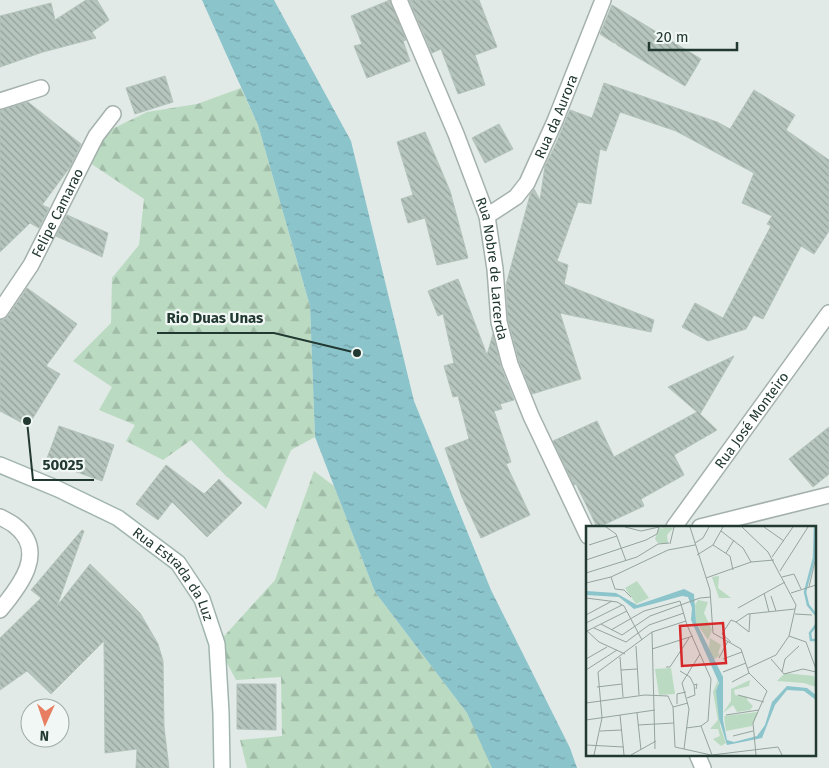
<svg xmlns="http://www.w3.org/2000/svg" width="829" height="768" viewBox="0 0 829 768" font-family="'Fira Sans',sans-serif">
<defs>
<pattern id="forest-firs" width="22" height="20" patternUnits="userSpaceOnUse" patternTransform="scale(1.25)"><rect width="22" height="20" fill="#bbdac2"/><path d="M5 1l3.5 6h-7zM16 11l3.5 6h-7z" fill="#a0bca7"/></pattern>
<pattern id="water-ripples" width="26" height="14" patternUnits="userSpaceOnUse" patternTransform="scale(1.25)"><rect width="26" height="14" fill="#8cc4cc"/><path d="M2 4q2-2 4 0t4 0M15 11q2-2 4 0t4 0" fill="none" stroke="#72a0a6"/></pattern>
<pattern id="building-back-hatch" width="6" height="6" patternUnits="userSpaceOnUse" patternTransform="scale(1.25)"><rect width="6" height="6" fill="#b6c5be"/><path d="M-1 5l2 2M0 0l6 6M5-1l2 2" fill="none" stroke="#94a19b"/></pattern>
</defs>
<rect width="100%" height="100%" fill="#e1eae6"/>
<path fill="url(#forest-firs)" d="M 241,88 L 258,125 L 310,306 L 315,437 L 291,450 L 266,509 L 226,476 L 191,440 L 163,460 L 126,441 L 135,425 L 99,410 L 112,387 L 73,361 L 111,323 L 112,278 L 139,245 L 144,199 L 90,163 L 110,130 L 147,112 L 197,104 Z
M 314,471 L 334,486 L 375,592 L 467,713 L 494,768 L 247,768 L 240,740 L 282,736 L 281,677 L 236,680 L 217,644 L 275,580 Z"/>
<path fill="url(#water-ripples)" d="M 202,0 L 274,0 L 351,141 L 414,401 L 491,590 L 570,748 L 577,768 L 492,768 L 467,713 L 375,592 L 315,437 L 310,306 L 258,125 Z"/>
<path fill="url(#building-back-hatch)" stroke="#b3c3bc" d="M 86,0 L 97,0 L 109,20 L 92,32 L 96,38 L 43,52 L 0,67 L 0,16 L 51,3 L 55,20 Z
M 390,0 L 406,40 L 403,41 L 410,61 L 367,78 L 354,46 L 362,44 L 351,16 Z
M 409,0 L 479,0 L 497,47 L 475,55 L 485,85 L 458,94 L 441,49 L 432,53 Z
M 612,5 L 701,59 L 685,86 L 617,45 L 616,43 L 614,43 L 600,34 Z
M 165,76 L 173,102 L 135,114 L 126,88 Z
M 604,83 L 717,122 L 730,129 L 754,90 L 795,115 L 786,130 L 829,160 L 829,231 L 814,254 L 801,246 L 763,319 L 754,315 L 746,329 L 708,341 L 682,327 L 695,303 L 723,318 L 771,226 L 767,224 L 772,216 L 742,203 L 754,173 L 676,131 L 620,112 L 606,151 L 600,149 L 591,204 L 578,202 L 557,261 L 568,265 L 564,284 L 654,320 L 651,332 L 560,313 L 581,379 L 532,394 L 519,361 L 508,320 L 506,285 L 530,195 L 534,189 L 540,200 L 545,166 L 555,146 L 570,110 L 592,118 Z
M 28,102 L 81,144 L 70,167 L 42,205 L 49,208 L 39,228 L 30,223 L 0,252 L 0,110 Z
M 499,124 L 513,149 L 485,163 L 472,138 Z
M 425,132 L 450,191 L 468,258 L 437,265 L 425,218 L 408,223 L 401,199 L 413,195 L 397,142 Z
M 67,215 L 108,233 L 102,257 L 56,236 Z
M 458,279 L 487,355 L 493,334 L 501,367 L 514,400 L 500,404 L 502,409 L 494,411 L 511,462 L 506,464 L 530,515 L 481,538 L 462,497 L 445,448 L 469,439 L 458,396 L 453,397 L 444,366 L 454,363 L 443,314 L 438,316 L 428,291 Z
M 27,288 L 77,324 L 46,366 L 60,374 L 28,426 L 0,411 L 0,320 L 5,319 L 8,316 Z
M 734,356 L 700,414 L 717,430 L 674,455 L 684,475 L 641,499 L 644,506 L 599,527 L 597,527 L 576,484 L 574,485 L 553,441 L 597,421 L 614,457 L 697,412 L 668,387 Z
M 59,426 L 114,445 L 102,481 L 46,461 Z
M 829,427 L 829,474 L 813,487 L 789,459 Z
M 166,465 L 204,494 L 219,479 L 242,503 L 207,537 L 172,502 L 158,520 L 136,504 Z
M 82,530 L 84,531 L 57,606 L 90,564 L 140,613 L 158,644 L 163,661 L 164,727 L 169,768 L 136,768 L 137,749 L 105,753 L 104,641 L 51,694 L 27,671 L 0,690 L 0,638 L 41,598 L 31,590 Z
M 237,684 L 276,684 L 276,730 L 237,729 Z"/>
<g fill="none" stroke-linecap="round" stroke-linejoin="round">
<g stroke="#a4b1ac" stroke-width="18">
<g id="street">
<path id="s1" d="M 399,0 L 456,134 L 487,216 L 495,269 L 499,322 L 510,364 L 531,416 L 588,536"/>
<path d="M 0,101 L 41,88"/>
<path id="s2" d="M 487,216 L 516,197 L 527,183 L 555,121 L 603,0"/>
<path id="s3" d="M 0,311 L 31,265 L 96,136 L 113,114"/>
<path d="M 0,517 C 4,519 10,522 14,525 C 48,551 20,586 0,610"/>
<path id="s4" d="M 674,527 L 829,313"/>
<path d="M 700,527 L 829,495"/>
<path d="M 697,754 L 703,768"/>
</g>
</g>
<g stroke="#a0b5ad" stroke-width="18">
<g id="secondary">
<path id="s5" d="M 0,465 L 58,489 L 118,518 L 178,563 L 202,599 L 217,644 L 221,713 L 222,768"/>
</g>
</g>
<use href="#street" stroke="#fff" stroke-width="15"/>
<use href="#secondary" stroke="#fff" stroke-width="15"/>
</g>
<g text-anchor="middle" stroke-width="4.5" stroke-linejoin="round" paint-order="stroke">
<g font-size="14" fill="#223932" stroke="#f1f7f4">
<text dy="5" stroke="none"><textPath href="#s2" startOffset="125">Rua da Aurora</textPath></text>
<text dy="5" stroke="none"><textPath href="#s3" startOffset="114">Felipe Camarao</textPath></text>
<text dy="5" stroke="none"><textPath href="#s1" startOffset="286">Rua Nobre de Larcerda</textPath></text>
<text dy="5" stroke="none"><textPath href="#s4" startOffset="132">Rua José Monteiro</textPath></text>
<text dy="5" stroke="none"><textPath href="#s5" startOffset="210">Rua Estrada da Luz</textPath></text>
</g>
</g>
<g transform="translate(586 526)">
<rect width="230" height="230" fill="#e1eae6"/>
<path d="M 51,55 L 63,72 L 50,78 L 39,62 ZM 172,186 L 166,200 L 140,205 L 138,190 Z" fill="#bbdac2"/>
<path d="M 75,1 L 87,2 L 81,9 L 82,18 L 72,17 L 69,13 L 73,2 L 78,3 ZM 133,50 L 132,62 L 145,72 L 133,72 L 126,51 ZM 112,74 L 122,76 L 118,87 L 126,104 L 122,114 L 110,96 L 109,79 ZM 124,112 L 135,119 L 132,127 L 134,129 L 127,134 L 123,122 ZM 199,147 L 228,150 L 230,161 L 218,157 L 191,155 ZM 132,154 L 134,200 L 140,217 L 135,220 L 127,213 L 134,210 L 132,203 L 124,203 L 132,194 L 127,166 ZM 164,154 L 163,160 L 148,164 L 149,169 L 162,171 L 161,174 L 167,180 L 164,184 L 151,186 L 147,179 L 137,187 L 145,175 L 145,163 Z" fill="#bbdac2"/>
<path d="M 85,142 L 89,168 L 73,169 L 69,143 Z" fill="#bbdac2"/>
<path d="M 98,63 L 108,68 L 110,96 L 137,151 L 137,194 L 141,214 L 148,216 L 171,210 L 179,199 L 186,176 L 201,160 L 221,162 L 230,169 L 230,174 L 218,165 L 201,164 L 189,179 L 176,212 L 141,219 L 133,193 L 130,165 L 133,157 L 105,94 L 106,82 L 102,71 L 96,70 L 48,83 L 33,71 L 0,69 L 0,65 L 30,67 L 51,79 Z" fill="#8cc4cc"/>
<path fill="none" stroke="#8cc4cc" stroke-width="2.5" d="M 229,1 L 228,32 L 219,66 L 222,79 L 230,89M 230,99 L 224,107 L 225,114 L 230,114"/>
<path fill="none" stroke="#95a39e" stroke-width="1" d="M 20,1 L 30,8 L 40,35M 39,1 L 55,5 L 73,1M 104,1 L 124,64 L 127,107 L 155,123 L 163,147 L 181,165 L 167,197 L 170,229M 156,1 L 182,26 L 210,79 L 203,110 L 190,129 L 162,142M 178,1 L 198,15M 135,5 L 157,22 L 165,36M 109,17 L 117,12 L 123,1M 84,18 L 88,1M 3,19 L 31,10M 127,19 L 144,30 L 147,44M 140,27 L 148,14M 111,29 L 127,19 L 137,1M 186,31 L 207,1M 0,34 L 60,14 L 71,8 L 73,1M 194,45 L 222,1M 0,47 L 51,31 L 72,18 L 83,17M 25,51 L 29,63 L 38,64 L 45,71M 196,51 L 208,48 L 215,63M 120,52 L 165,36 L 188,34M 0,57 L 25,51 L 82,24 L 109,19M 223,61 L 230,31M 178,67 L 183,86M 205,67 L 230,59M 185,70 L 190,85M 0,72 L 31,76 L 38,80 L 56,114M 152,82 L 199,56M 209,88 L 226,89M 0,89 L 26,75M 150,96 L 163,106 L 164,88M 0,97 L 36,79M 15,98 L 36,109 L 64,90 L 114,72 L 125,71M 8,102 L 40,116 L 63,99 L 98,87M 0,104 L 13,116 L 39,128M 25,104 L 58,85 L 94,75 L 101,99 L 125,153 L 122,195 L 115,200 L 126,229M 1,105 L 41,85M 66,106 L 69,223M 203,110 L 220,116 L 230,143M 145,116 L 136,108 L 145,94 L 150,96 L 162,88 L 209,83M 50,120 L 53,169M 66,123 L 107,110M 34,131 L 37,171M 133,132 L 142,115M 0,133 L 21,121M 137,133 L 156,126M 185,133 L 198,148 L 217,143 L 230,146M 80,141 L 84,141 L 103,112M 0,144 L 31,124M 35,144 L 51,143M 94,145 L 104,151 L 108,159M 137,146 L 160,137M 196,146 L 199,133 L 213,120M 146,156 L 163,147M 11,161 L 36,158M 152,169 L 178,176M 101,172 L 109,169 L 108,159 L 111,158 L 110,163M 0,177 L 59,169 L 82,170 L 87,181 L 89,221M 91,178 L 91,168 L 100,166M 87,181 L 102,177M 51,187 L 55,224M 34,189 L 38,229M 140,189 L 173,184M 0,194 L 69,184M 52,199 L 88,197M 100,202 L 115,200M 14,205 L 36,204M 147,210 L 167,205M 0,219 L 38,221M 89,221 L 125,229M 98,223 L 103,183 L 96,157 L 114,128M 8,229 L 16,192 L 12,146 L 66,106 L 100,95M 45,229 L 70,215M 126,229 L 192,221 L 196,229"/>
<path fill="#d62828" fill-opacity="0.15" stroke="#d62828" stroke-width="2.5" d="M 137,97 L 140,137 L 96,140 L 94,100 Z"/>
<rect width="230" height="230" fill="none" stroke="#223932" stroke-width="2.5"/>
</g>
<path fill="none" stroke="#223932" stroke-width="2" d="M357 353L274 333H157M27 421L33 480H94"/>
<g fill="#223932" stroke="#f1f7f4" stroke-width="2">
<circle cx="357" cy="353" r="5"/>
<circle cx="27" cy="421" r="5"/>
</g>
<g font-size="15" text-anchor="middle" font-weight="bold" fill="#223932" stroke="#f1f7f4" stroke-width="4.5" stroke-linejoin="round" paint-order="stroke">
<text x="215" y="323">Rio Duas Unas</text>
<text x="63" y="470">50025</text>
</g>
<g transform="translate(45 723) rotate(183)"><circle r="24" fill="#f1f7f4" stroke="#9eaba6"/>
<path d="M0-4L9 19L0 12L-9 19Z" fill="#e87e61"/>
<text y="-8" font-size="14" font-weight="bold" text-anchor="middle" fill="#223932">N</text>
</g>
<path d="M649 42v8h88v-8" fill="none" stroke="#223932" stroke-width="2.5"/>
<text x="656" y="42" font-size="15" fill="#223932" stroke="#f1f7f4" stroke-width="4" paint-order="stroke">20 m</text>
</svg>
